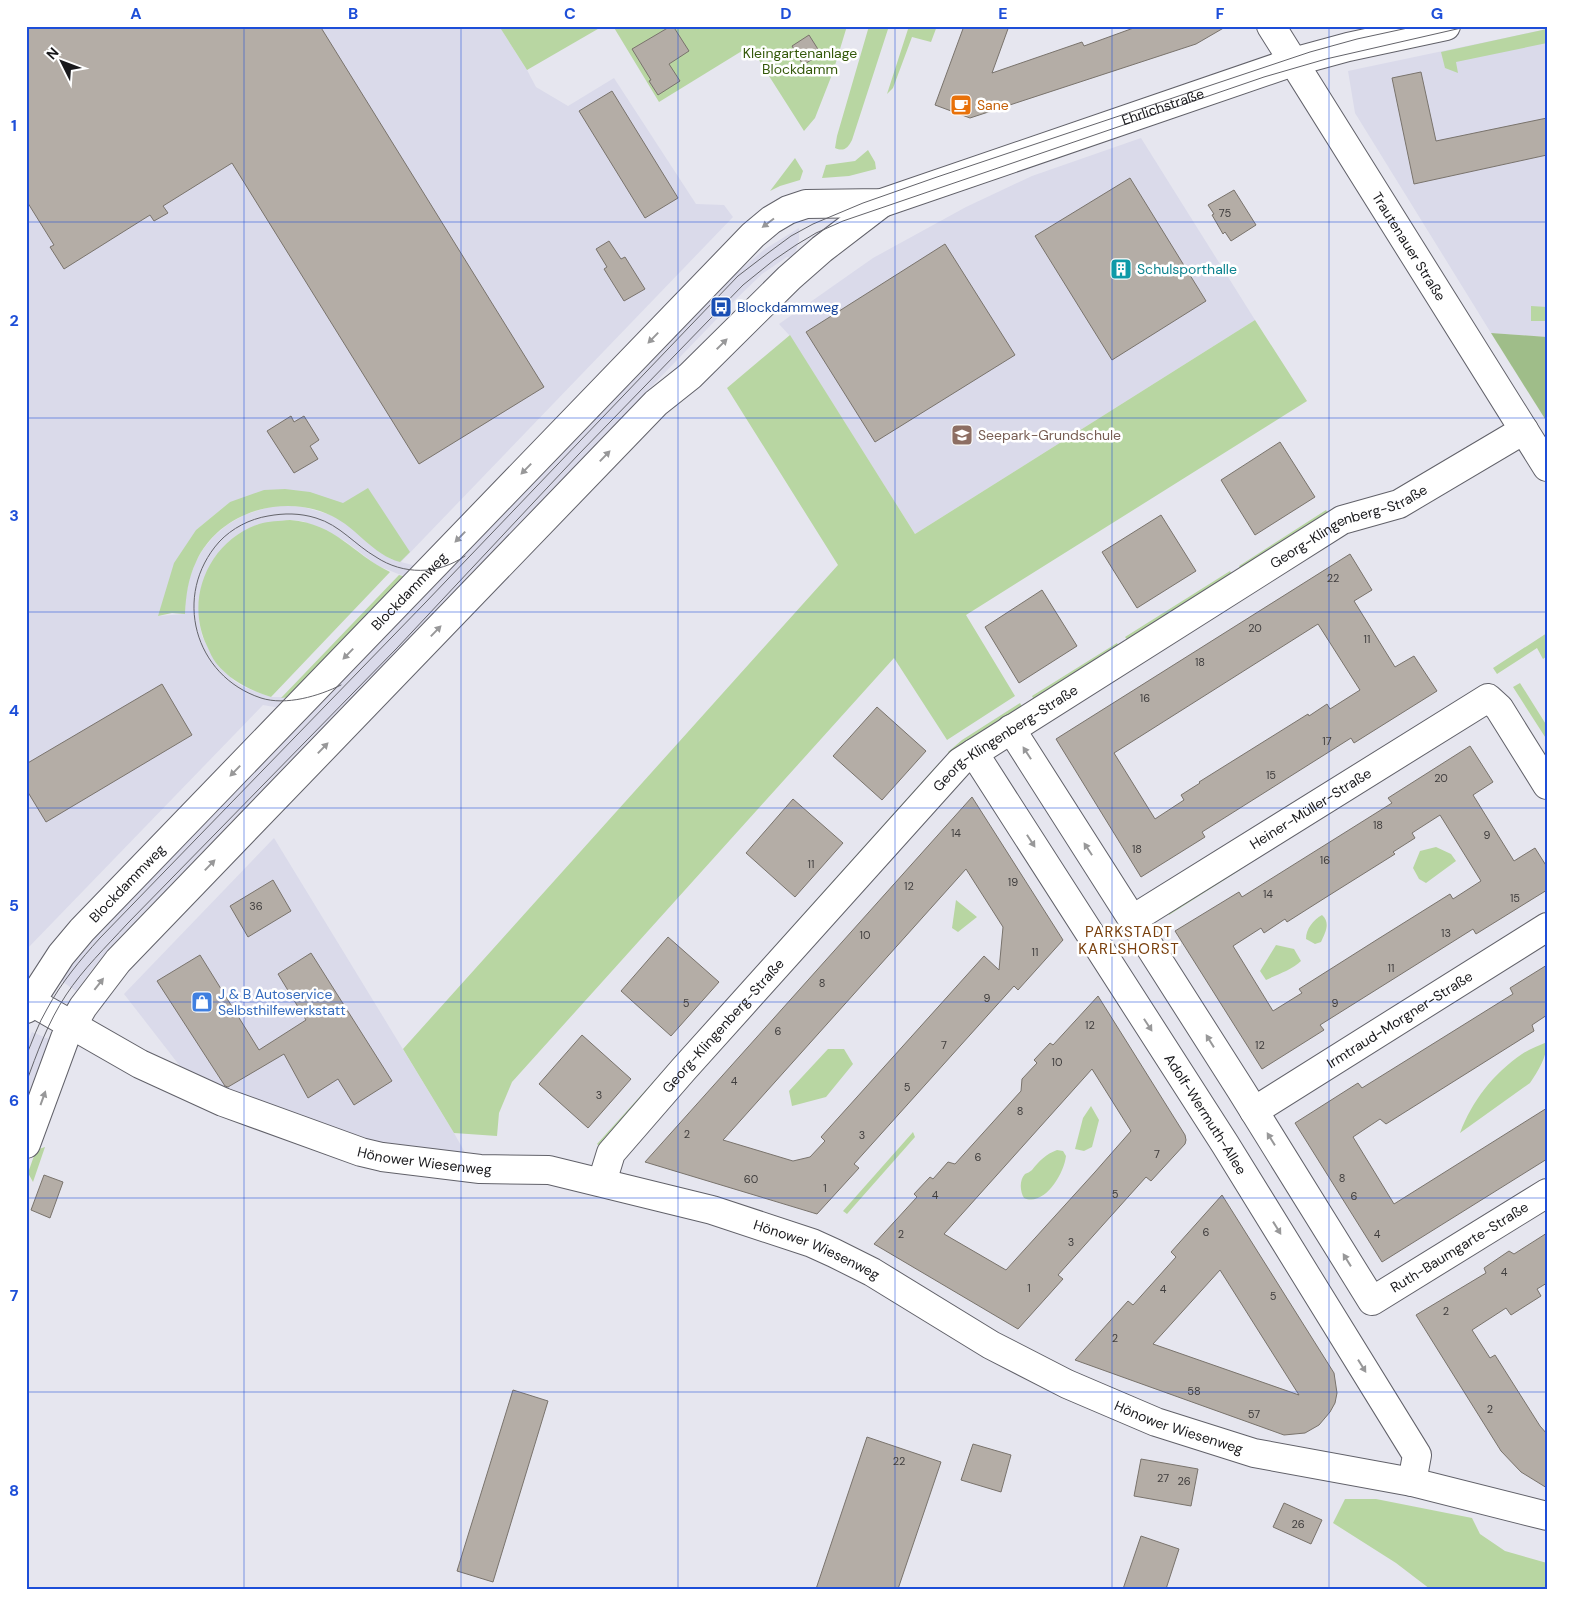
<svg xmlns="http://www.w3.org/2000/svg" width="1573" height="1615" viewBox="0 0 1573 1615" font-family="'DM Sans',sans-serif">
<rect width="100%" height="100%" fill="#e6e6ef"/>
<path fill="#dadaea" fill-rule="evenodd" d="M 26,26 L 499,26 L 527,70 L 536,87 L 568,106 L 614,78 L 696,204 L 724,205 L 733,217 L 401,562 L 416,566 L 406,577 L 378,566 L 345,541 L 303,521 L 290,520 L 259,524 L 244,531 L 225,546 L 215,557 L 199,621 L 202,636 L 215,661 L 234,681 L 244,687 L 271,697 L 290,697 L 280,708 L 263,705 L 26,950 ZM 230,502 L 343,503 L 393,560 L 378,551 L 347,524 L 331,515 L 303,507 L 282,505 L 266,508 L 244,515 L 227,525 L 214,536 L 204,548 L 196,561 L 189,580 L 186,594 L 185,614 L 158,616 L 196,530 Z
M 1547,29 L 1547,337 L 1491,333 L 1355,113 L 1348,71 Z
M 1141,138 L 1255,320 L 915,534 L 790,336 L 779,324 L 873,258 L 966,207 L 1032,176 Z
M 799,228 L 799,240 L 793,261 L 792,258 L 787,257 L 762,274 L 736,299 L 115,942 L 93,968 L 76,991 L 60,980 L 100,931 L 733,276 L 765,249 Z
M 274,838 L 454,1133 L 467,1156 L 353,1139 L 348,1132 L 325,1126 L 226,1090 L 183,1070 L 124,994 Z
M 32,1032 L 49,1039 L 26,1101 L 26,1046 Z"/>
<path fill="#b8d6a2" d="M 499,26 L 603,26 L 527,70 Z
M 613,26 L 847,26 L 833,72 L 815,118 L 804,131 L 750,46 L 659,102 Z
M 869,26 L 889,26 L 852,140 C 848,148 844,152 835,148 L 837,136 Z
M 909,26 L 937,26 L 931,42 L 912,37 L 893,88 L 887,94 Z
M 1547,29 L 1547,43 L 1456,62 L 1458,73 L 1445,68 L 1441,52 Z
M 868,150 L 875,162 L 876,169 L 849,176 L 822,178 L 826,165 L 855,161 Z
M 795,158 L 803,171 L 800,180 L 780,186 L 770,191 Z
M 1531,306 L 1547,307 L 1547,321 L 1531,321 Z
M 1255,320 L 1307,401 L 966,615 L 1015,696 L 947,740 L 894,658 L 512,1082 L 499,1113 L 497,1136 L 454,1133 L 403,1049 L 838,565 L 727,388 L 790,335 L 915,534 Z
M 368,488 L 410,552 L 400,562 C 373,555 357,528 332,516 C 284,492 218,512 196,562 C 188,579 186,595 185,614 L 172,613 L 158,616 L 174,563 L 196,530 L 230,502 L 264,490 L 285,489 L 310,492 L 343,503 Z
M 1326,510 L 1331,517 L 1243,572 L 1239,566 Z
M 290,520 C 337,524 351,553 390,572 L 271,697 C 249,690 231,681 216,663 C 212,658 210,652 207,646 C 184,599 209,541 259,524 C 269,521 279,521 290,520 Z
M 1230,571 L 1234,578 L 1130,643 L 1125,637 Z
M 399,575 L 406,577 L 290,697 L 281,698 Z
M 1547,633 L 1547,656 L 1543,659 L 1537,648 L 1497,674 L 1493,668 Z
M 1117,643 L 1120,649 L 1035,702 L 1032,696 Z
M 1520,683 L 1547,726 L 1547,740 L 1513,687 Z
M 1020,703 L 1024,710 L 953,758 L 948,752 L 962,740 Z
M 939,763 L 944,767 L 778,953 L 773,948 Z
M 1436,847 L 1451,854 L 1456,861 L 1426,883 L 1419,879 L 1413,868 L 1420,851 Z
M 1235,867 L 1240,870 L 1169,915 L 1167,910 Z
M 956,900 L 977,917 L 958,932 L 952,928 Z
M 1322,915 C 1331,923 1325,933 1321,942 L 1315,944 L 1306,939 C 1306,929 1313,920 1322,915 Z
M 1276,945 L 1294,949 L 1301,961 C 1292,970 1278,974 1266,980 L 1260,971 Z
M 767,956 L 772,960 L 602,1148 L 597,1144 Z
M 1547,1042 C 1547,1057 1538,1071 1530,1083 L 1460,1133 C 1472,1101 1493,1074 1522,1054 C 1529,1049 1539,1046 1547,1042 Z
M 828,1049 L 844,1049 L 853,1064 L 826,1097 L 792,1106 L 789,1091 Z
M 1091,1106 L 1099,1120 L 1092,1147 L 1084,1151 L 1075,1149 L 1083,1118 Z
M 913,1132 L 915,1137 L 847,1214 L 843,1211 Z
M 45,1147 L 33,1182 L 28,1173 L 36,1150 Z
M 1057,1150 L 1063,1151 L 1066,1156 C 1064,1174 1044,1207 1024,1198 C 1020,1192 1019,1180 1025,1174 C 1027,1173 1030,1172 1032,1170 C 1039,1161 1046,1154 1057,1150 Z
M 1345,1499 L 1376,1499 L 1472,1518 L 1480,1534 L 1505,1551 L 1547,1563 L 1547,1589 L 1430,1589 L 1396,1563 L 1333,1523 Z"/>
<path fill="#9fbd89" d="M 1491,333 L 1547,337 L 1547,422 Z"/>
<path fill="#b4ada6" stroke="#79736c" fill-rule="evenodd" d="M 26,26 L 320,26 L 544,387 L 419,464 L 232,163 L 163,206 L 168,213 L 154,221 L 150,215 L 64,269 L 50,247 L 54,245 L 26,200 Z
M 671,26 L 673,26 L 689,51 L 669,64 L 680,81 L 658,95 L 649,81 L 651,80 L 632,49 Z
M 964,26 L 1009,26 L 992,73 L 1082,42 L 1084,46 L 1139,26 L 1227,26 L 1196,44 L 970,118 L 935,105 Z
M 809,35 L 821,54 L 803,65 L 792,46 Z
M 1421,72 L 1436,141 L 1547,118 L 1547,155 L 1414,184 L 1392,78 Z
M 612,91 L 678,198 L 645,218 L 579,111 Z
M 1130,178 L 1206,301 L 1112,360 L 1035,236 Z
M 1234,190 L 1256,225 L 1231,241 L 1225,232 L 1223,234 L 1212,215 L 1214,214 L 1208,205 Z
M 609,241 L 621,259 L 625,257 L 645,289 L 624,301 L 604,269 L 607,267 L 596,249 Z
M 945,244 L 1015,355 L 875,442 L 806,332 Z
M 291,416 L 294,422 L 304,416 L 319,440 L 310,446 L 318,459 L 294,473 L 267,431 Z
M 1280,442 L 1315,497 L 1255,535 L 1221,480 Z
M 1161,515 L 1196,571 L 1137,608 L 1102,552 Z
M 1350,554 L 1372,590 L 1354,601 L 1395,667 L 1414,656 L 1437,691 L 1354,743 L 1351,738 L 1202,832 L 1205,837 L 1141,877 L 1056,739 ZM 1318,624 L 1360,690 L 1330,709 L 1327,704 L 1309,716 L 1308,714 L 1199,782 L 1200,783 L 1181,795 L 1184,800 L 1155,819 L 1114,753 Z
M 1042,590 L 1077,646 L 1019,683 L 985,627 Z
M 162,684 L 192,735 L 46,822 L 26,789 L 26,764 Z
M 877,707 L 926,751 L 882,800 L 833,756 Z
M 1470,746 L 1493,782 L 1473,795 L 1514,861 L 1535,848 L 1547,867 L 1547,890 L 1476,934 L 1473,929 L 1320,1025 L 1324,1030 L 1262,1069 L 1175,931 L 1239,892 L 1242,897 L 1392,803 L 1388,798 ZM 1440,815 L 1481,881 L 1453,899 L 1450,894 L 1378,939 L 1299,989 L 1302,993 L 1273,1011 L 1233,946 L 1261,928 L 1264,933 L 1285,919 L 1287,922 L 1328,896 L 1395,854 L 1393,852 L 1415,838 L 1412,833 Z
M 972,797 L 1063,940 L 1018,990 L 1014,986 L 854,1164 L 859,1168 L 817,1214 L 645,1162 ZM 966,869 L 1003,927 L 999,970 L 984,956 L 821,1137 L 825,1141 L 810,1157 L 793,1161 L 723,1140 Z
M 793,799 L 843,843 L 795,897 L 746,853 Z
M 273,880 L 291,911 L 248,937 L 230,906 Z
M 668,937 L 719,982 L 671,1036 L 621,991 Z
M 311,953 L 392,1081 L 354,1105 L 338,1079 L 308,1098 L 284,1054 L 228,1087 L 225,1086 L 157,981 L 200,955 L 259,1050 L 306,1020 L 278,974 Z
M 1547,965 L 1547,1015 L 1532,1025 L 1534,1031 L 1386,1124 L 1380,1119 L 1353,1137 L 1394,1204 L 1547,1108 L 1547,1159 L 1382,1262 L 1295,1123 L 1358,1083 L 1362,1088 L 1513,994 L 1510,988 Z
M 1098,996 L 1185,1135 L 1186,1140 L 1185,1144 L 1151,1181 L 1146,1177 L 1058,1275 L 1063,1279 L 1018,1329 L 874,1244 L 917,1197 L 914,1194 L 930,1177 L 933,1179 L 948,1162 L 955,1164 L 1021,1091 L 1022,1079 L 1037,1063 L 1034,1060 L 1050,1043 L 1053,1045 ZM 1092,1069 L 1131,1131 L 1095,1172 L 1006,1270 L 944,1234 Z
M 582,1035 L 631,1079 L 588,1128 L 539,1084 Z
M 44,1175 L 63,1182 L 50,1218 L 31,1210 Z
M 1222,1195 L 1334,1373 L 1337,1393 L 1335,1403 L 1330,1412 L 1319,1425 L 1305,1433 L 1284,1435 L 1075,1360 L 1128,1301 L 1133,1305 L 1176,1257 L 1171,1252 ZM 1220,1270 L 1299,1395 L 1153,1344 Z
M 1547,1233 L 1547,1283 L 1537,1289 L 1541,1296 L 1511,1315 L 1506,1308 L 1472,1330 L 1490,1358 L 1495,1355 L 1540,1426 L 1547,1434 L 1547,1488 L 1521,1472 L 1501,1451 L 1416,1315 L 1486,1273 L 1484,1268 L 1509,1251 L 1514,1254 Z
M 513,1390 L 548,1401 L 493,1582 L 457,1571 Z
M 867,1437 L 941,1462 L 898,1589 L 816,1589 Z
M 973,1444 L 1011,1455 L 1001,1492 L 961,1480 Z
M 1141,1459 L 1198,1469 L 1191,1506 L 1134,1496 Z
M 1284,1503 L 1322,1520 L 1311,1544 L 1273,1527 Z
M 1141,1536 L 1179,1549 L 1166,1589 L 1123,1589 Z"/>
<g fill="none" stroke-linecap="round" stroke-linejoin="round">
<g stroke="#616169" stroke-width="30">
<g id="minor">
<path id="s1" d="M 1271,26 L 1547,467"/>
<path id="s2" d="M 1011,729 L 1241,1090 L 1372,1301 L 1547,1193"/>
<path id="s3" d="M 974,753 L 1225,1144 L 1417,1455 L 1412,1482"/>
<path id="s4" d="M 1133,919 L 1488,698 L 1499,708 L 1547,785"/>
<path id="s5" d="M 30,1001 L 140,1064 L 223,1102 L 361,1152 L 382,1157 L 480,1169 L 549,1170 L 712,1210 L 812,1243 L 834,1253 L 872,1272 L 991,1345 L 1067,1384 L 1156,1422 L 1254,1453 L 1412,1482 L 1547,1516"/>
<path id="s6" d="M 26,1009 L 61,955 L 82,930 L 753,235 L 771,220 L 788,210 L 806,204 L 882,203 L 1293,62 L 1348,47 L 1446,26"/>
<path id="s7" d="M 1254,1111 L 1547,927"/>
<path d="M 26,1144 L 65,1038 L 83,1007 L 118,961 L 656,403 L 690,376 L 789,278 L 822,249 L 882,203"/>
<path id="s8" d="M 602,1182 L 611,1153 L 683,1070 L 960,762 L 1342,520 L 1399,504 L 1524,430"/>
</g>
</g>
<use href="#minor" stroke="#fff" stroke-width="28"/>
<path stroke="#64646a" stroke-width="1" d="M 341,685 C 319,696 286,706 261,698 C 194,676 172,595 219,542 C 232,528 250,519 268,516 C 284,513 300,513 316,518 C 340,525 355,545 376,557 C 403,575 438,575 465,556
M 26,1056 C 33,1040 38,1024 47,1009 C 61,983 80,960 100,938 L 425,603 L 690,326 L 738,276 L 768,253 L 791,236 L 813,224 L 863,203 L 937,177 L 1310,52 L 1357,39 L 1417,26
M 26,1083 C 37,1053 48,1022 66,995 C 83,969 106,947 127,924 L 397,648 L 578,455 L 743,285 L 774,260 L 796,245 L 816,233 L 843,221 L 1264,77 L 1326,59 L 1470,26"/>
</g>
<defs><path id="oneway-solid" d="M-6-.8H1V-3.2L6.5 0L1 3.2V.8H-6Z" transform="scale(1.25)"/></defs>
<g fill="#989899">
<use href="#oneway-solid" transform="translate(768 223) rotate(143)"/>
<use href="#oneway-solid" transform="translate(653 338) rotate(134)"/>
<use href="#oneway-solid" transform="translate(722 344) rotate(-45)"/>
<use href="#oneway-solid" transform="translate(605 456) rotate(-46)"/>
<use href="#oneway-solid" transform="translate(526 469) rotate(134)"/>
<use href="#oneway-solid" transform="translate(460 537) rotate(134)"/>
<use href="#oneway-solid" transform="translate(436 631) rotate(-46)"/>
<use href="#oneway-solid" transform="translate(348 654) rotate(134)"/>
<use href="#oneway-solid" transform="translate(323 748) rotate(-46)"/>
<use href="#oneway-solid" transform="translate(1027 753) rotate(-123)"/>
<use href="#oneway-solid" transform="translate(235 771) rotate(134)"/>
<use href="#oneway-solid" transform="translate(1031 841) rotate(57)"/>
<use href="#oneway-solid" transform="translate(1088 849) rotate(-123)"/>
<use href="#oneway-solid" transform="translate(210 865) rotate(-46)"/>
<use href="#oneway-solid" transform="translate(99 984) rotate(-52)"/>
<use href="#oneway-solid" transform="translate(1148 1025) rotate(57)"/>
<use href="#oneway-solid" transform="translate(1210 1041) rotate(-122)"/>
<use href="#oneway-solid" transform="translate(43 1098) rotate(-70)"/>
<use href="#oneway-solid" transform="translate(1271 1139) rotate(-122)"/>
<use href="#oneway-solid" transform="translate(1277 1228) rotate(58)"/>
<use href="#oneway-solid" transform="translate(1347 1260) rotate(-122)"/>
<use href="#oneway-solid" transform="translate(1362 1366) rotate(58)"/>
</g>
<path fill="none" stroke="#1d4ed8" stroke-width="1" stroke-opacity="0.55" d="M 244,26 L 244,1589M 461,26 L 461,1589M 678,26 L 678,1589M 895,26 L 895,1589M 1112,26 L 1112,1589M 1329,26 L 1329,1589M 26,222 L 1547,222M 26,418 L 1547,418M 26,612 L 1547,612M 26,808 L 1547,808M 26,1002 L 1547,1002M 26,1198 L 1547,1198M 26,1392 L 1547,1392"/>
<defs>
<g id="cafe-square" transform="scale(1.125)"><rect x="-9" y="-9" width="18" height="18" rx="4" fill="#e8710a" stroke="#fff"/><path d="M-5.5-4.5H6V0H3Q3 3.5 0 3.5H-2.5Q-5.5 3.5-5.5 0ZM3-3.2v2h1.7v-2ZM-6 4.5H4V6H-6Z" fill="#fff"/></g>
<g id="building-square" transform="scale(1.125)"><rect x="-9" y="-9" width="18" height="18" rx="4" fill="#0f9aa8" stroke="#fff"/><path d="M-4-6H4V6H1V3H-1V6H-4ZM-2.5-4.3h1.7v1.8h-1.7ZM.8-4.3h1.7v1.8H.8ZM-2.5-1h1.7V.8h-1.7ZM.8-1h1.7V.8H.8Z" fill="#fff"/></g>
<g id="bus-square" transform="scale(1.125)"><rect x="-9" y="-9" width="18" height="18" rx="4" fill="#1a4fb4" stroke="#fff"/><path d="M-5-6H5V4H4V6H2V4H-2V6H-4V4H-5ZM-3.5-4V0h7V-4ZM-3.5 1.2v1.5H-2V1.2ZM2 1.2v1.5H3.5V1.2Z" fill="#fff"/></g>
<g id="school-square" transform="scale(1.125)"><rect x="-9" y="-9" width="18" height="18" rx="4" fill="#8d6e63" stroke="#fff"/><path d="M0-5L7-2L0 1L-7-2ZM-4 1L0 2.5L4 1V4Q0 6-4 4Z" fill="#fff"/></g>
<g id="shop-square" transform="scale(1.125)"><rect x="-9" y="-9" width="18" height="18" rx="4" fill="#3f7fe0" stroke="#fff"/><path d="M-5-2.5h2.3a2.7 3.5 0 0 1 5.4 0H5L5.5 6h-11ZM-1.5-2.5h3a1.5 2.3 0 0 0-3 0Z" fill="#fff"/></g>
</defs>
<g fill-rule="evenodd">
<use href="#cafe-square" x="961" y="105"/>
<use href="#building-square" x="1121" y="269"/>
<use href="#bus-square" x="721" y="307"/>
<use href="#school-square" x="962" y="435"/>
<use href="#shop-square" x="202" y="1002"/>
</g>
<g text-anchor="middle" stroke-width="5" stroke-linejoin="round" paint-order="stroke">
<g font-size="11" fill="#403e3e">
<text x="1225" y="217">75</text>
<text x="1333" y="582">22</text>
<text x="1255" y="632">20</text>
<text x="1367" y="643">11</text>
<text x="1200" y="666">18</text>
<text x="1145" y="702">16</text>
<text x="1327" y="745">17</text>
<text x="1271" y="779">15</text>
<text x="1441" y="782">20</text>
<text x="1378" y="829">18</text>
<text x="956" y="837">14</text>
<text x="1487" y="839">9</text>
<text x="1137" y="853">18</text>
<text x="1325" y="864">16</text>
<text x="811" y="868">11</text>
<text x="1013" y="886">19</text>
<text x="909" y="890">12</text>
<text x="1268" y="898">14</text>
<text x="1515" y="902">15</text>
<text x="256" y="910">36</text>
<text x="1446" y="937">13</text>
<text x="865" y="939">10</text>
<text x="1035" y="956">11</text>
<text x="1391" y="972">11</text>
<text x="822" y="987">8</text>
<text x="987" y="1002">9</text>
<text x="686" y="1007">5</text>
<text x="1335" y="1007">9</text>
<text x="1090" y="1029">12</text>
<text x="778" y="1035">6</text>
<text x="944" y="1049">7</text>
<text x="1260" y="1049">12</text>
<text x="1057" y="1066">10</text>
<text x="734" y="1085">4</text>
<text x="907" y="1091">5</text>
<text x="599" y="1099">3</text>
<text x="1020" y="1115">8</text>
<text x="687" y="1138">2</text>
<text x="862" y="1139">3</text>
<text x="1157" y="1158">7</text>
<text x="978" y="1161">6</text>
<text x="1342" y="1182">8</text>
<text x="751" y="1183">60</text>
<text x="825" y="1192">1</text>
<text x="1115" y="1198">5</text>
<text x="935" y="1199">4</text>
<text x="1354" y="1200">6</text>
<text x="1206" y="1236">6</text>
<text x="901" y="1238">2</text>
<text x="1377" y="1238">4</text>
<text x="1071" y="1246">3</text>
<text x="1504" y="1276">4</text>
<text x="1029" y="1292">1</text>
<text x="1163" y="1293">4</text>
<text x="1273" y="1300">5</text>
<text x="1446" y="1315">2</text>
<text x="1115" y="1342">2</text>
<text x="1194" y="1395">58</text>
<text x="1490" y="1413">2</text>
<text x="1254" y="1418">57</text>
<text x="899" y="1465">22</text>
<text x="1163" y="1482">27</text>
<text x="1184" y="1485">26</text>
<text x="1298" y="1528">26</text>
</g>
<g font-size="14" fill="#34580a" stroke="#fff">
<text x="800" y="58">Kleingartenanlage<tspan x="800" dy="16">Blockdamm</tspan></text>
</g>
<g font-size="14" fill="#c56008" stroke="#fff" text-anchor="start">
<text x="977" y="110">Sane</text>
</g>
<g font-size="14" fill="#19191c" stroke="#fff">
<text dy="5" stroke="none"><textPath href="#s6" startOffset="1498">Ehrlichstraße</textPath></text>
<text dy="5" stroke="none"><textPath href="#s1" startOffset="260">Trautenauer Straße</textPath></text>
<text dy="5" stroke="none"><textPath href="#s8" startOffset="1010">Georg-Klingenberg-Straße</textPath></text>
<text dy="5" stroke="none"><textPath href="#s6" startOffset="568">Blockdammweg</textPath></text>
<text dy="5" stroke="none"><textPath href="#s8" startOffset="605">Georg-Klingenberg-Straße</textPath></text>
<text dy="5" stroke="none"><textPath href="#s4" startOffset="209">Heiner-Müller-Straße</textPath></text>
<text dy="5" stroke="none"><textPath href="#s6" startOffset="162">Blockdammweg</textPath></text>
<text dy="5" stroke="none"><textPath href="#s7" startOffset="172">Irmtraud-Morgner-Straße</textPath></text>
<text dy="5" stroke="none"><textPath href="#s8" startOffset="200">Georg-Klingenberg-Straße</textPath></text>
<text dy="5" stroke="none"><textPath href="#s3" startOffset="429">Adolf-Wermuth-Allee</textPath></text>
<text dy="5" stroke="none"><textPath href="#s5" startOffset="429">Hönower Wiesenweg</textPath></text>
<text dy="5" stroke="none"><textPath href="#s2" startOffset="779">Ruth-Baumgarte-Straße</textPath></text>
<text dy="5" stroke="none"><textPath href="#s5" startOffset="834">Hönower Wiesenweg</textPath></text>
<text dy="5" stroke="none"><textPath href="#s5" startOffset="1239">Hönower Wiesenweg</textPath></text>
</g>
<g font-size="14" fill="#0d838f" stroke="#fff" text-anchor="start">
<text x="1137" y="274">Schulsporthalle</text>
</g>
<g font-size="14" fill="#164399" stroke="#fff" text-anchor="start">
<text x="737" y="312">Blockdammweg</text>
</g>
<g font-size="14" fill="#785e54" stroke="#fff" text-anchor="start">
<text x="978" y="440">Seepark-Grundschule</text>
</g>
<g font-size="14" fill="#366cbe" stroke="#fff" text-anchor="start">
<text x="218" y="999">J &amp; B Autoservice<tspan x="218" dy="16">Selbsthilfewerkstatt</tspan></text>
</g>
<g font-size="15" letter-spacing="1" fill="#793f0c" stroke="#fff">
<text x="1129" y="937">PARKSTADT<tspan x="1129" dy="17">KARLSHORST</tspan></text>
</g>
</g>
<rect width="1573" height="1615" fill="none" stroke="#ffffff" stroke-width="55"/>
<g transform="translate(62 62) rotate(312)" stroke="#ffffff" stroke-width="4" paint-order="stroke">
<path d="M0-4L9 19L0 12L-9 19Z" fill="#19191c"/>
<text y="-8" font-size="14" font-weight="bold" text-anchor="middle" fill="#19191c">N</text>
</g>
<rect x="28" y="28" width="1518" height="1560" fill="none" stroke="#1d4ed8" stroke-width="2"/>
<g font-size="16" text-anchor="middle" font-weight="bold" fill="#1d4ed8">
<text x="136" y="19">A</text>
<text x="353" y="19">B</text>
<text x="570" y="19">C</text>
<text x="786" y="19">D</text>
<text x="1003" y="19">E</text>
<text x="1220" y="19">F</text>
<text x="1437" y="19">G</text>
<text x="14" y="131">1</text>
<text x="14" y="326">2</text>
<text x="14" y="521">3</text>
<text x="14" y="716">4</text>
<text x="14" y="911">5</text>
<text x="14" y="1106">6</text>
<text x="14" y="1301">7</text>
<text x="14" y="1496">8</text>
</g>
</svg>
